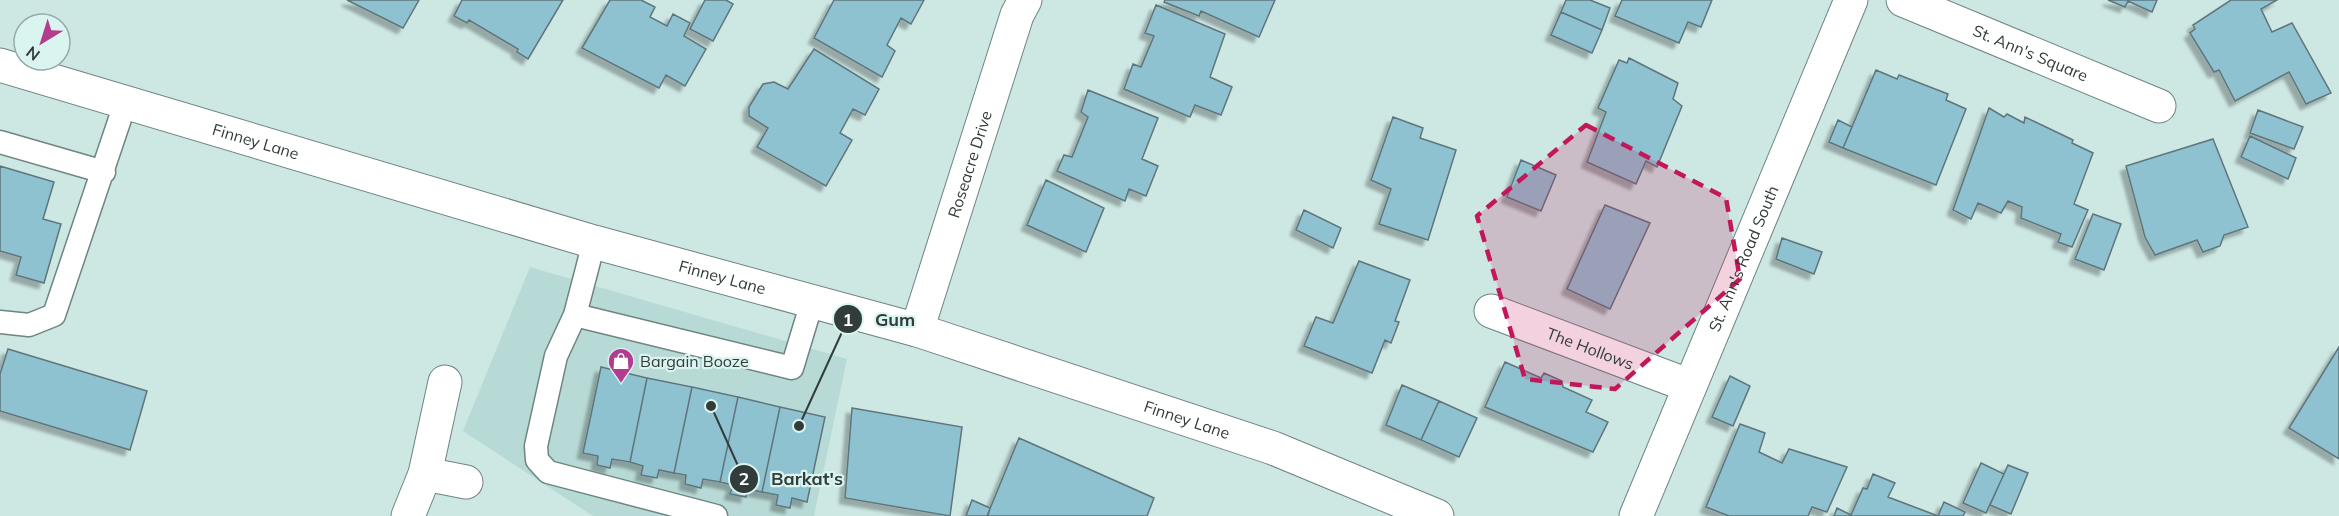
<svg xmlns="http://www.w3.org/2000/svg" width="2339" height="516" viewBox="0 0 2339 516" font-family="Mulish,sans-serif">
<defs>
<filter id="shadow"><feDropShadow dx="-5.5" dy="5.5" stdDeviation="1.5" flood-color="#0004"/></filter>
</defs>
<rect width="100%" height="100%" fill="#cde7e3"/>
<path fill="#b8dad6" d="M 530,267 L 847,359 L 814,516 L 593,516 L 463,431 Z"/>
<path fill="#8fc2d0" stroke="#5f757b" stroke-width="1.5" filter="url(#shadow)" d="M 347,0 L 419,0 L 403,28 Z
M 462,0 L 563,0 L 528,59 L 517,52 L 518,49 L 469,20 L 467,23 L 454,16 Z
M 610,0 L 641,0 L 655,7 L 650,17 L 667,26 L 673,14 L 690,23 L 684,36 L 706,49 L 685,86 L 666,75 L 659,88 L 582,48 Z
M 705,0 L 726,0 L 733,4 L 713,41 L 690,29 Z
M 834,0 L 924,0 L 911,24 L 901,18 L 887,45 L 895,51 L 882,77 L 814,38 Z
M 1165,0 L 1275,0 L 1259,37 L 1201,11 L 1199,16 L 1164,2 Z
M 1566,0 L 1590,0 L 1610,8 L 1602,30 L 1561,12 Z
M 1622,0 L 1712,0 L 1701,27 L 1688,22 L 1679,43 L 1615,16 Z
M 2108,0 L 2157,0 L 2152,12 L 2128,1 L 2125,7 Z
M 2231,0 L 2277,0 L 2261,9 L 2272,32 L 2292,23 L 2331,93 L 2306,104 L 2289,72 L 2235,101 L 2219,70 L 2214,72 L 2190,33 L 2195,29 L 2193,25 Z
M 1156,5 L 1225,34 L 1210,77 L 1232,87 L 1221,115 L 1195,105 L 1190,117 L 1124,89 L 1133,64 L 1141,67 L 1154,36 L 1145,33 Z
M 1561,12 L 1602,30 L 1592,53 L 1551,35 Z
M 814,49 L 879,89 L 865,115 L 853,109 L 840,133 L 852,140 L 826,186 L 757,147 L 768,128 L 749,116 L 749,107 L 763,84 L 774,82 L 788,89 Z
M 1629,58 L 1678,83 L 1673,99 L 1682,106 L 1657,167 L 1646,161 L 1636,184 L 1587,162 L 1606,112 L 1598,108 L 1619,60 L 1627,63 Z
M 1876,70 L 1897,79 L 1899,75 L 1948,94 L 1946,100 L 1966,109 L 1936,185 L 1843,148 Z
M 1088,90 L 1158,118 L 1142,159 L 1158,166 L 1146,196 L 1129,189 L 1125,201 L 1057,171 L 1064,155 L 1072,157 L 1088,117 L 1081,112 Z
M 1989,108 L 2004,117 L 2007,114 L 2024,123 L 2025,117 L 2073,140 L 2072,143 L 2093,153 L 2074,204 L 2088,210 L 2072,247 L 2058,242 L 2061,234 L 2021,218 L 2022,207 L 2008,201 L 2001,213 L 1978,203 L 1971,219 L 1953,210 Z
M 2258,110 L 2303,127 L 2294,149 L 2250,133 Z
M 1393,117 L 1423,128 L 1420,138 L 1456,150 L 1428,240 L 1379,224 L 1391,189 L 1371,180 Z
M 1838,120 L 1852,127 L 1843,148 L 1829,142 Z
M 2250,136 L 2296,158 L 2288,179 L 2241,157 Z
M 2213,139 L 2248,227 L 2224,235 L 2220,246 L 2203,252 L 2197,240 L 2155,255 L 2145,237 L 2126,166 Z
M 1521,160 L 1556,175 L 1541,211 L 1507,197 Z
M 0,166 L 54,182 L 43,219 L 61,224 L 44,283 L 16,275 L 21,257 L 0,251 Z
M 1046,180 L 1104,208 L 1086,252 L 1027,225 Z
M 1605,205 L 1650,223 L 1610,309 L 1567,289 Z
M 1304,210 L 1341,228 L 1333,248 L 1296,230 Z
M 2093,214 L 2121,224 L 2104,270 L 2075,259 Z
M 1782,238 L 1822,252 L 1814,274 L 1776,259 Z
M 1359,261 L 1410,280 L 1395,321 L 1399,322 L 1391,343 L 1385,340 L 1372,373 L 1304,346 L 1316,317 L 1333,323 Z
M 2339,347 L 2339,459 L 2289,428 Z
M 8,349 L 147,391 L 130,450 L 0,411 L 0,374 Z
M 1505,362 L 1541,378 L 1544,373 L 1562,381 L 1563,387 L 1592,400 L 1586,412 L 1608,422 L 1593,452 L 1485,407 Z
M 601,367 L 647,378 L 630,462 L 612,459 L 610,468 L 597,465 L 598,456 L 583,453 Z
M 1730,376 L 1750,386 L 1733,426 L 1712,417 Z
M 647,378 L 692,387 L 674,473 L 659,470 L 657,478 L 641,475 L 643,466 L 630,462 Z
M 1402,385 L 1439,401 L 1421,440 L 1386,425 Z
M 692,387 L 738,397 L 720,482 L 703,479 L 701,488 L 685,484 L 686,475 L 674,473 Z
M 738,397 L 780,407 L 762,492 L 747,489 L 746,497 L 730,494 L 733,485 L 720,482 Z
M 1439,401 L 1477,418 L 1459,457 L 1421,440 Z
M 780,407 L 825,417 L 807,502 L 792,498 L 790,508 L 776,505 L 778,495 L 762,492 Z
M 852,408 L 962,427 L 950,516 L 845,498 Z
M 1740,424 L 1765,433 L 1759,452 L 1782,463 L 1789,449 L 1847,467 L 1827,512 L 1812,507 L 1808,516 L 1729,516 L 1706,507 Z
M 1019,438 L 1154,498 L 1147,516 L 987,516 Z
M 1981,463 L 2004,474 L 1986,513 L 1963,503 Z
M 2008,465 L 2028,473 L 2011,514 L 1990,505 Z
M 1873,474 L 1895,483 L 1888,497 L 1938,516 L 1944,502 L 1965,512 L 1963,516 L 1834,516 L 1837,508 L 1851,515 L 1863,488 L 1867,489 Z
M 972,500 L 990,508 L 988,516 L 966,516 Z"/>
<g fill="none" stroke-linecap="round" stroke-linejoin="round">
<g stroke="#6e8582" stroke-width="25">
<path id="service" d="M 0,142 L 104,172
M 594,242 L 575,315 L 792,368 L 812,302
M 575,315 L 556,356 L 536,446 L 537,460 L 548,472 L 716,516
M 0,322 L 29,325 L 54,315 L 126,101"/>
</g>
<g stroke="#6e8582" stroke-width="35">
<g id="minor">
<path id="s1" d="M 1903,0 L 2159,106"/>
<path id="s2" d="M 1491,311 L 1690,386"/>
<path id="s3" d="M 917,330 L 1017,15 L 1025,0"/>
<path d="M 425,474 L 466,482"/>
<path d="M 408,516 L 425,474 L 445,382"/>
<path id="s4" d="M 1636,516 L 1851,0"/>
</g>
</g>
<g stroke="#6e8582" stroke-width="35">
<g id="tertiary">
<path id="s5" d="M 0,65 L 594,242 L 917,330 L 1273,448 L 1437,516"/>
</g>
</g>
<use href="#service" stroke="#fff" stroke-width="22"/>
<use href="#minor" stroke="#fff" stroke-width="33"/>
<use href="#tertiary" stroke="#fff" stroke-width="33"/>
</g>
<path fill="#c2185b" fill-opacity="0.2" stroke="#c2185b" stroke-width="4.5" stroke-dasharray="12 8" stroke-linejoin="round" d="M 1586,125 L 1726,198 L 1740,279 L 1615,389 L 1525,379 L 1477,216 Z"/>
<defs>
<g id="shop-pin" transform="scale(1.35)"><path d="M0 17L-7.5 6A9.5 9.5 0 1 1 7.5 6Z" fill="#b33b90" stroke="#daf4f0"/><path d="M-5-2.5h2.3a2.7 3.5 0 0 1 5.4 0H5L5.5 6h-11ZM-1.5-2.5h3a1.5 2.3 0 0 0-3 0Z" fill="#fff"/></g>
</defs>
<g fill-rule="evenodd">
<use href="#shop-pin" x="621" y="361"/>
</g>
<g text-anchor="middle" stroke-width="4.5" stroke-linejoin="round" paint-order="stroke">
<g font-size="16" fill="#323c3b" stroke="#daf4f0">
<text dy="6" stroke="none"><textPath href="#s1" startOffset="138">St. Ann's Square</textPath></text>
<text dy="6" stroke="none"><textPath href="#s5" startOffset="267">Finney Lane</textPath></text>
<text dy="6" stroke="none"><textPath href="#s3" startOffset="174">Roseacre Drive</textPath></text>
<text dy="6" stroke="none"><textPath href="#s4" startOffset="279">St. Ann's Road South</textPath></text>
<text dy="6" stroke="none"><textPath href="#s5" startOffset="753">Finney Lane</textPath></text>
<text dy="6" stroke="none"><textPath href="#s2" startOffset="106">The Hollows</textPath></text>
<text dy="6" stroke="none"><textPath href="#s5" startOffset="1239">Finney Lane</textPath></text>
</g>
<g font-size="16" fill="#323c3b" stroke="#daf4f0" text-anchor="start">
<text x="640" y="367">Bargain Booze</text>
</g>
</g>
<path fill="none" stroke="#323c3b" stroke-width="2" d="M799 426L848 319M711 406L744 479"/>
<g fill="#323c3b" stroke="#daf4f0" stroke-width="2">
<circle cx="799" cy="426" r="6"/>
<circle cx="711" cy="406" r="6"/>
<circle cx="848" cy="319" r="15"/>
<circle cx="744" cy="479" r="15"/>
</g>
<g font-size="18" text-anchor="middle" font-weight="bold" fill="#fff">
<text x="848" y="326">1</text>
<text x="744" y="485">2</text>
</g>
<g font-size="18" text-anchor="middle" font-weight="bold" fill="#323c3b" stroke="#daf4f0" stroke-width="4.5" stroke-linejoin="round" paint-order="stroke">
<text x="895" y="326">Gum</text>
<text x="807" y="485">Barkat's</text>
</g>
<g transform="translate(42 42) rotate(218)"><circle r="28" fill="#daf4f0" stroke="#97aaa8" stroke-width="1.5"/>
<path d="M0-4.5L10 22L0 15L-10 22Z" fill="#b33b90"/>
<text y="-9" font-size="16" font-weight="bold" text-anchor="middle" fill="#323c3b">N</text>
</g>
</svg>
